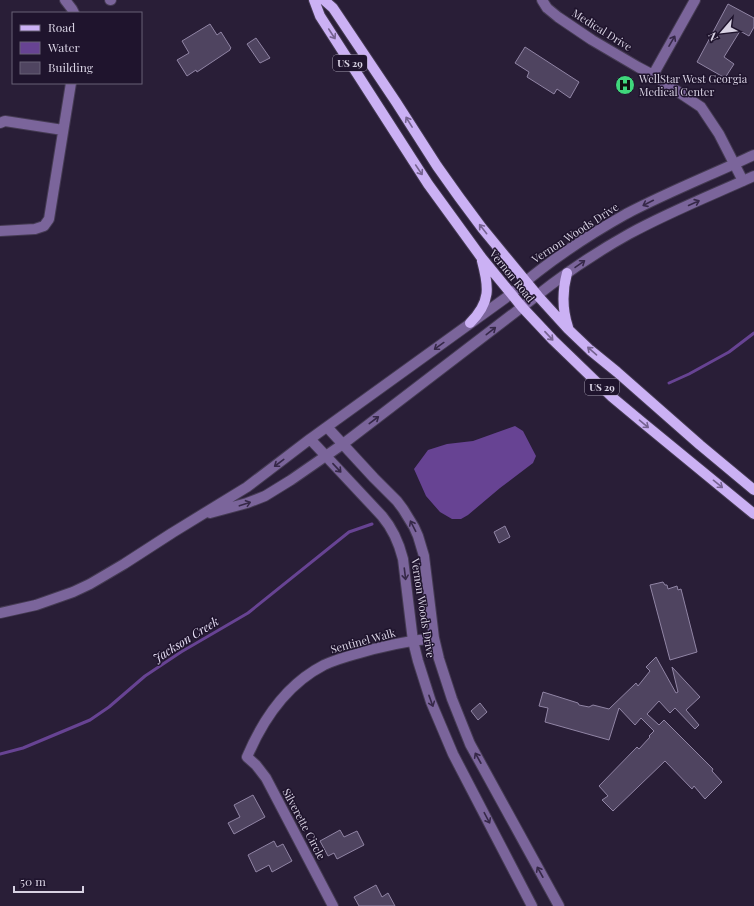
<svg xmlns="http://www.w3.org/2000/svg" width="754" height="906" viewBox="0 0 754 906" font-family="'Playfair Display',serif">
<rect width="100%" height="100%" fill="#291e37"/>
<path fill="#674393" d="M 515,426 L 523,431 L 536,456 L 533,463 L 500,488 L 468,515 L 461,519 L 452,519 L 440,512 L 426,496 L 414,469 L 428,450 L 447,444 L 473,441 Z"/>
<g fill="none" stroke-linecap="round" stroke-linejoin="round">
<path stroke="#674393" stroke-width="3" d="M 669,383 L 689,374 L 729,352 L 754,333
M 0,754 L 23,748 L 90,720 L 109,707 L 145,676 L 181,652 L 248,613 L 349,532 L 372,524"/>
</g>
<path fill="#4f4460" stroke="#9185a5" d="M 728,4 L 754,18 L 754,27 L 749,36 L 740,31 L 724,57 L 734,64 L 725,78 L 697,62 Z
M 210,24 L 217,35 L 221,32 L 231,48 L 230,49 L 230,50 L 197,72 L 196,70 L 187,76 L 177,60 L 189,53 L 182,41 Z
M 256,38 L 270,58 L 260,63 L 247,44 Z
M 525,47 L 579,82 L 570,98 L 557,89 L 554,94 L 527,77 L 529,72 L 515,63 Z
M 505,526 L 510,537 L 499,543 L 494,532 Z
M 663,582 L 665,585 L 667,585 L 668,589 L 677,586 L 678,590 L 681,589 L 697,652 L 670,660 L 650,585 Z
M 656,657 L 676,693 L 678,692 L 672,667 L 700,697 L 686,710 L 699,725 L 695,729 L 675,708 L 670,713 L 659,701 L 647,714 L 659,725 L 664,720 L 713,769 L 712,771 L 722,782 L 705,799 L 694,786 L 692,789 L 665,761 L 613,811 L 602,800 L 608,796 L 599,786 L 637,747 L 639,749 L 650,737 L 649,736 L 654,731 L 641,718 L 635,725 L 619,708 L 609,740 L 545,722 L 548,708 L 539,706 L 543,692 L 578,703 L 579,705 L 589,707 L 593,705 L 609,709 L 636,683 L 638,686 L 650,671 L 646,667 Z
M 480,703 L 487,712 L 478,720 L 471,711 Z
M 253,795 L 265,817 L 234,834 L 228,823 L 240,817 L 234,805 Z
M 340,830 L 344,837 L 357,831 L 364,845 L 337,859 L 334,853 L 328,856 L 320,841 Z
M 274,841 L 277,847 L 283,844 L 292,861 L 272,872 L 269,865 L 256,872 L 248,855 Z
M 376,885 L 382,897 L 388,893 L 395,906 L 359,906 L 354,897 Z"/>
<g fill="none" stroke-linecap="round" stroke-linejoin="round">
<g stroke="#453b53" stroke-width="12">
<path id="minor" d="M 65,0 L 72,9 L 74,13
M 110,0 L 111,0
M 542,0 L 547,8 L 558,17 L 592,40 L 638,67 L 653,75 L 701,107 L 719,134 L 743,181
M 653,75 L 695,0
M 0,123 L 5,121 L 63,130
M 0,231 L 35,229 L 44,226 L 49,219 L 71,83
M 327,427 L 374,478 L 397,501 L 403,509 L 414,527 L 418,536 L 424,556 L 434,638 L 439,659 L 452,699 L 470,744 L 559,906
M 310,439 L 382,516 C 393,529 399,543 403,559 L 413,641 L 418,661 L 431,702 L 453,754 L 532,906
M 210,513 L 247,503 L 265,496 L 291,480 L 343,444 L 552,284 C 576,266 602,249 629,234 C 669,212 712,195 754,176
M 0,613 L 36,605 L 73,592 L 90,584 L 124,564 L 172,533 L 247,487 L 310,439 L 511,294 C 546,263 585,237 626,214 C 668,192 711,175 754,155
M 333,906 L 266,778 L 256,765 L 247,757 C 263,719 287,684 324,665 C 335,660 345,657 356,654 C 382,646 408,641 434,638"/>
</g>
<g stroke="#453b53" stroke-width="12">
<path id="major" d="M 314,0 L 320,16 L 428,184 L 481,257 L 522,307 L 553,340 L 612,397 L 642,422 L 754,514
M 324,0 L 333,8 L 396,102 L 437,166 L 459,197 L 482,228 L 538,296 L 568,329 L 590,350 L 617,372 L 700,445 L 754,490
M 567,273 C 562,292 562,309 568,327
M 470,323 C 491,302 489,287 482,261"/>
</g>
<use href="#minor" stroke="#7b659b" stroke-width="10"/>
<use href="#major" stroke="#cbb1f4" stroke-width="10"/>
</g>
<defs><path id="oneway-shaft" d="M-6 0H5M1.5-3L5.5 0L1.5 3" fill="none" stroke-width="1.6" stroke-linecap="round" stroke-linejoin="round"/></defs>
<g stroke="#756290">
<use href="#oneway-shaft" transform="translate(332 34) rotate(57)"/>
<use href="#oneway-shaft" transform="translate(409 122) rotate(-122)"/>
<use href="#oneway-shaft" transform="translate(419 170) rotate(56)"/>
<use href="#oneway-shaft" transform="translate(483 229) rotate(-128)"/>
<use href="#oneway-shaft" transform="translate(549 336) rotate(47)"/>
<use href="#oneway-shaft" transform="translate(592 351) rotate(-139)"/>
<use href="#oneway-shaft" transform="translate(644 424) rotate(40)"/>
<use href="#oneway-shaft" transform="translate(718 484) rotate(39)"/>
</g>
<g stroke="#362848">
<use href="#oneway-shaft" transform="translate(672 41) rotate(-60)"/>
<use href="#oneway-shaft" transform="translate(648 203) rotate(153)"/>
<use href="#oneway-shaft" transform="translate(694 203) rotate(-24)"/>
<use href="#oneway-shaft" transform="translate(580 264) rotate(-35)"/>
<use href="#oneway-shaft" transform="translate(491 331) rotate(-38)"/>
<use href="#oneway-shaft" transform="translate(439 346) rotate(144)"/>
<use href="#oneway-shaft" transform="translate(374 420) rotate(-37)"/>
<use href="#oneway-shaft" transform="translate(279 463) rotate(143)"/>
<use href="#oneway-shaft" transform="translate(337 468) rotate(47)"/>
<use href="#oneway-shaft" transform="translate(245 504) rotate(-18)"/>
<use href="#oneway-shaft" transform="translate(413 526) rotate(-117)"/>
<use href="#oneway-shaft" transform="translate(405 574) rotate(83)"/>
<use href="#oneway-shaft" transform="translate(431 701) rotate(70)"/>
<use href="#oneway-shaft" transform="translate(478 758) rotate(-119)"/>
<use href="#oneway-shaft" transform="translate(487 818) rotate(62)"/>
<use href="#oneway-shaft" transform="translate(540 872) rotate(-119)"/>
</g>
<defs>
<g id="hospital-disc" transform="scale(1)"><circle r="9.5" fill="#40d77c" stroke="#1f142d"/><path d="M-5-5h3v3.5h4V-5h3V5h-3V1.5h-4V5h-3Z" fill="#111"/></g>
</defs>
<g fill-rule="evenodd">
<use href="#hospital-disc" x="625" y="85"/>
</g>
<g text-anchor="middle" stroke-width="3" stroke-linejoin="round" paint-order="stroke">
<g fill="#1f142d" stroke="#a099ac" stroke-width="1">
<rect x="333" y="55" width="34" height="16" rx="3"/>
<rect x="585" y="379" width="34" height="16" rx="3"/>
</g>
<g font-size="10" font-weight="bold" fill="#d8d2e3">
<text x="350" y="67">US 29</text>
<text x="602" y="391">US 29</text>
</g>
<g font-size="11" fill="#d8d2e3" stroke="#1f142d">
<text transform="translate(602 30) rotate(32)" y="4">Medical Drive</text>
<text transform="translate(575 233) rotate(-33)" y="4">Vernon Woods Drive</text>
<text transform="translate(512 276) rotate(51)" y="4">Vernon Road</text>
<text transform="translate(423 608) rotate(81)" y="4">Vernon Woods Drive</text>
<text transform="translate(363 641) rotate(-15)" y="4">Sentinel Walk</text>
<text transform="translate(304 824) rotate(62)" y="4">Silverette Circle</text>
</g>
<g font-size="11" fill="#d8d2e3" stroke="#1f142d" text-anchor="start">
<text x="639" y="83">WellStar West Georgia<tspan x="639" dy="13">Medical Center</tspan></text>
</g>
<g font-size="12" font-style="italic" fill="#e8e0f7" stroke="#1f142d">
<text transform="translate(186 640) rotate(-32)" y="4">Jackson Creek</text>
</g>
</g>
<rect x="12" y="12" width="130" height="72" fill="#1f142d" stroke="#696076"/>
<rect x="20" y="25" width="20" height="6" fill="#cbb1f4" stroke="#696076"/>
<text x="48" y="32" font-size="12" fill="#d8d2e3">Road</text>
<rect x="20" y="42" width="20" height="12" fill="#674393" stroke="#696076"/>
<text x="48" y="52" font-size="12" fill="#d8d2e3">Water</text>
<rect x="20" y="62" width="20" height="12" fill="#4f4460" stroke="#696076"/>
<text x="48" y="72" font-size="12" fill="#d8d2e3">Building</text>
<g transform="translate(722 32) rotate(242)" stroke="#1f142d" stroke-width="3" paint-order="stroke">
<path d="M0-3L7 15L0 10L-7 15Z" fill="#d8d2e3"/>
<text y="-6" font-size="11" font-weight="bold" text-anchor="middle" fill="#d8d2e3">N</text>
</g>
<path d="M14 886v6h69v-6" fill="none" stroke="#d8d2e3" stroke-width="2"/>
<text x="20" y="886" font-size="12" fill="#d8d2e3" stroke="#1f142d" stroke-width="3" paint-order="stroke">50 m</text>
</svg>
